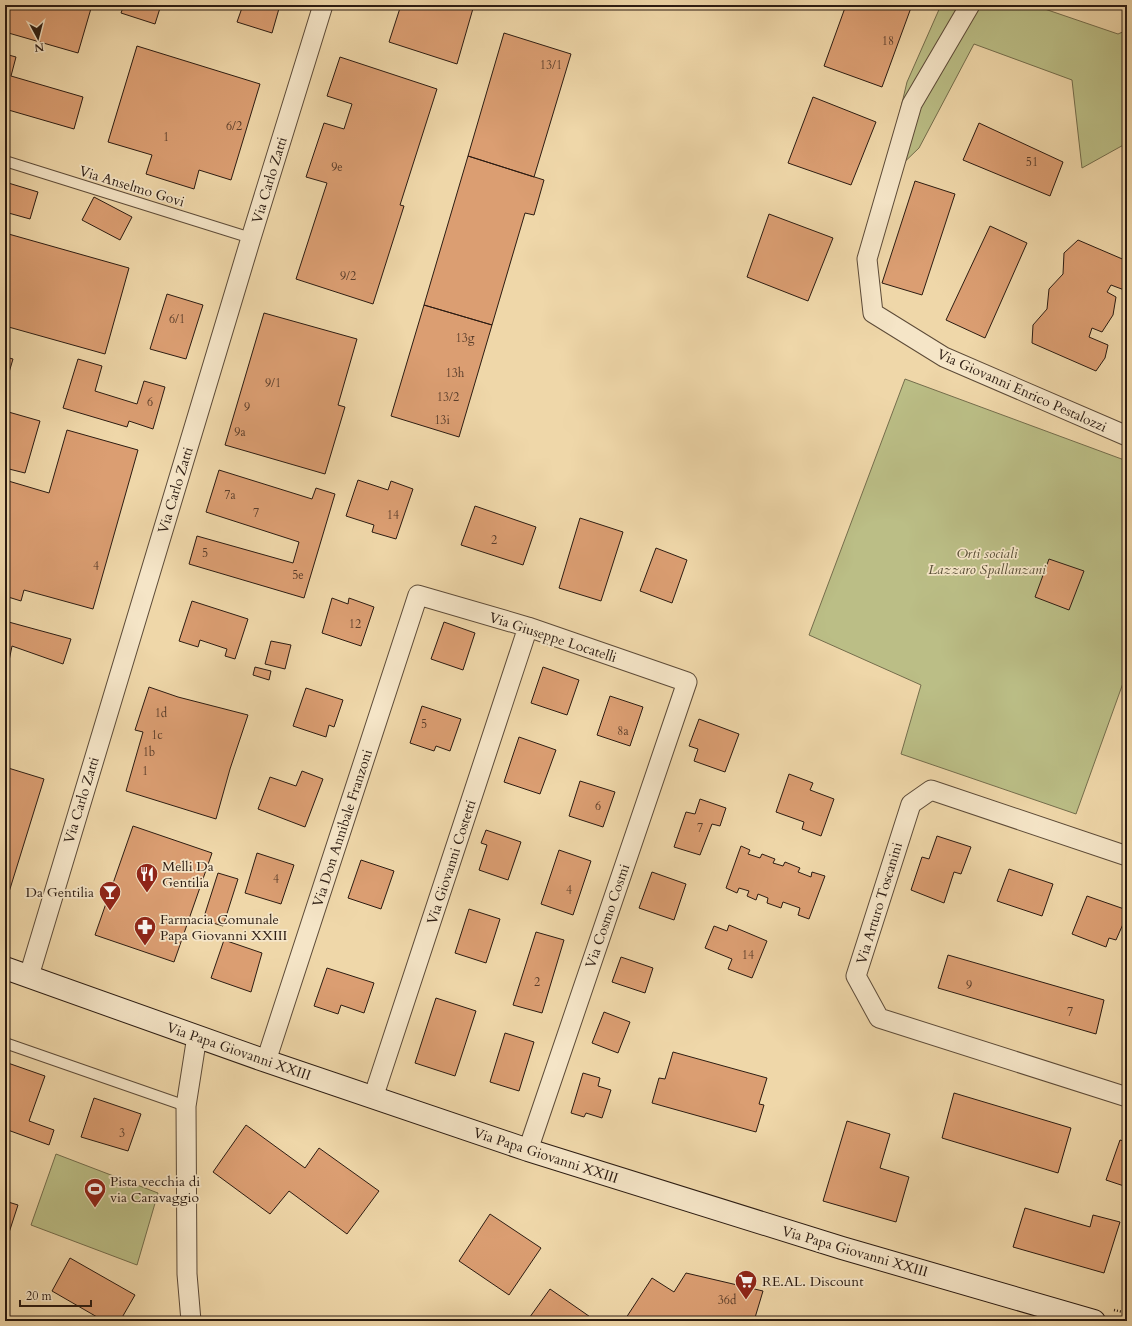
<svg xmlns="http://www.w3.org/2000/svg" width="1132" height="1326" viewBox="0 0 1132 1326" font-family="Cardo,serif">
<rect width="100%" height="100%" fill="#efd7a9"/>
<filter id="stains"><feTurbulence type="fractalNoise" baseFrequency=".005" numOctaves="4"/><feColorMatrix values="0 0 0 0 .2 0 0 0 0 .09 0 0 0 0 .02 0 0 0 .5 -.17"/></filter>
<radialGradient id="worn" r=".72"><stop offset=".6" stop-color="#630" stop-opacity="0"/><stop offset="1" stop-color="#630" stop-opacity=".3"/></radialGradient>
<path fill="#bbbe86" stroke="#746d4c" d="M 941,5 L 1033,5 L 1118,34 L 1127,30 L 1127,143 L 1082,168 L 1072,80 L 974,44 L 919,148 L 892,174 L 892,145 L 907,82 Z
M 905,379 L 1127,461 L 1127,672 L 1076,814 L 901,754 L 921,685 L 809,635 Z
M 56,1154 L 158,1193 L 137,1265 L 31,1225 Z"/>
<path fill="#db9e72" stroke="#2c1c12" d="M 5,5 L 92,5 L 78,53 L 5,32 Z
M 124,5 L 161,5 L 155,24 L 121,13 Z
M 243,5 L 280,5 L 272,33 L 237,22 Z
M 401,5 L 474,5 L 457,64 L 389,42 Z
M 846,5 L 912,5 L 882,87 L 824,66 Z
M 504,33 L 571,54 L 534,177 L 468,156 Z
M 137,46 L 260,84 L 231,180 L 199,170 L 194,189 L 146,174 L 152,155 L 108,142 Z
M 5,54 L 16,57 L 11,76 L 83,97 L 74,129 L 5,109 Z
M 340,57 L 437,89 L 400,205 L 404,206 L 373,304 L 296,279 L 327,183 L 306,177 L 324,123 L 344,129 L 352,104 L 327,96 Z
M 813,97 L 876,122 L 851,185 L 788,163 Z
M 979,123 L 1063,162 L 1050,196 L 963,160 Z
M 468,156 L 544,180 L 534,215 L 525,213 L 492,325 L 424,305 Z
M 915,181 L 955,194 L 922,295 L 882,283 Z
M 5,182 L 38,192 L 30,219 L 5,212 Z
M 94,197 L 132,217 L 120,240 L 82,220 Z
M 769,214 L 833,238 L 808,301 L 747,277 Z
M 990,226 L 1027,243 L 985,338 L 946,320 Z
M 5,233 L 129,268 L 105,354 L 5,326 Z
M 1078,240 L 1127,261 L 1127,291 L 1111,285 L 1107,292 L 1116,297 L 1113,315 L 1102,332 L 1092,328 L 1089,337 L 1108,345 L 1105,358 L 1096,371 L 1032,343 L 1033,325 L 1047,309 L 1049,289 L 1063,274 L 1064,253 Z
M 167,294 L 203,305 L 186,359 L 150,349 Z
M 424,305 L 492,325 L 459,437 L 391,416 Z
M 264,313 L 357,339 L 338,405 L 345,407 L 325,474 L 225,445 Z
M 5,357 L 13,359 L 5,386 Z
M 78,359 L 102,366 L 95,391 L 137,404 L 144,381 L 165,387 L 153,429 L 129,421 L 127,427 L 63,408 Z
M 5,411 L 40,421 L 25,473 L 5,468 Z
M 67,430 L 138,450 L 93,609 L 24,590 L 21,601 L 5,596 L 5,480 L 49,493 Z
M 219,470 L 312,499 L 316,488 L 335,494 L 304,598 L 189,564 L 197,536 L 293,563 L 299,542 L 206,512 Z
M 358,480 L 388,490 L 391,481 L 413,489 L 396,539 L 372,532 L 374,525 L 346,516 Z
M 475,506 L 536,527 L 523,565 L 461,545 Z
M 580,518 L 623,532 L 601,601 L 559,588 Z
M 656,548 L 687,560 L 672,603 L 640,591 Z
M 1049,559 L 1084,571 L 1069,610 L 1035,597 Z
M 332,598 L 348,604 L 349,598 L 374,607 L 361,646 L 322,633 Z
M 192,601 L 248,619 L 235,659 L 225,656 L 227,649 L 200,640 L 198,647 L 179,641 Z
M 5,621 L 71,639 L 63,664 L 12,646 L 5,681 Z
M 444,622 L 475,633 L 463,670 L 431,659 Z
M 271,641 L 291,645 L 285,669 L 265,664 Z
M 255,667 L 271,671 L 269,680 L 253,675 Z
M 543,667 L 579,680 L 567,715 L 531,703 Z
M 149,687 L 178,697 L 248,715 L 230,769 L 216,819 L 126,791 L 143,732 L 135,730 Z
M 306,688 L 343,700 L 334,727 L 329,725 L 326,737 L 293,726 Z
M 610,696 L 643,707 L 630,746 L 597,735 Z
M 422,706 L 461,719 L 450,751 L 436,746 L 434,751 L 410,743 Z
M 699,719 L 739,734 L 725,772 L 694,761 L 698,749 L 689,746 Z
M 519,737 L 556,750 L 540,794 L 504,782 Z
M 5,767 L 44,779 L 5,905 Z
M 302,771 L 323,779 L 305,827 L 258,809 L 270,777 L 296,786 Z
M 789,774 L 813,783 L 810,790 L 834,799 L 821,836 L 802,829 L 804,822 L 776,812 Z
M 580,781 L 615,792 L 603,827 L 569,816 Z
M 700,799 L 726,808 L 720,826 L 712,824 L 700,855 L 674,847 L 686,812 L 695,814 Z
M 133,826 L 212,853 L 174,962 L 95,935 Z
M 486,830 L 521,842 L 508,880 L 479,870 L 487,845 L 481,843 Z
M 937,836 L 971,847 L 961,874 L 954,872 L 944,903 L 911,890 L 922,857 L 929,859 Z
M 741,846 L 750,850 L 748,854 L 760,858 L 762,854 L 775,859 L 773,863 L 783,866 L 785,862 L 800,868 L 798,872 L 811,877 L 812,872 L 825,876 L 809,919 L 798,915 L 800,908 L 783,902 L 781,908 L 767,903 L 768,898 L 758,894 L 756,900 L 747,896 L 749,891 L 739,888 L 737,893 L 726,888 Z
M 559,850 L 591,861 L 573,915 L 541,904 Z
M 257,853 L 294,865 L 281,904 L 245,893 Z
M 361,860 L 394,871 L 381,909 L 348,898 Z
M 1009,869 L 1053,884 L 1042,916 L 997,901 Z
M 652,872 L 686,884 L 674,920 L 639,908 Z
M 218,873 L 238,879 L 223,926 L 203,920 Z
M 1087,896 L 1127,910 L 1127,915 L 1116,940 L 1109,938 L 1106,947 L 1072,934 Z
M 469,909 L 500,919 L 486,963 L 455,953 Z
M 729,925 L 767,941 L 752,978 L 728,969 L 732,959 L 705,948 L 714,926 L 727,931 Z
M 536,932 L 564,940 L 542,1013 L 513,1005 Z
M 224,940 L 262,953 L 251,992 L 211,978 Z
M 948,955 L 1104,1000 L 1096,1034 L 938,988 Z
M 621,957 L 653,968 L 645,993 L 612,982 Z
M 327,968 L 374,983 L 364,1013 L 341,1005 L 338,1014 L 314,1006 Z
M 436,998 L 476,1011 L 455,1076 L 415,1063 Z
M 604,1012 L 630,1022 L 618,1053 L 592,1043 Z
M 505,1033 L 534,1042 L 519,1091 L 490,1082 Z
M 673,1052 L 767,1078 L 759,1104 L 764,1105 L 756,1132 L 652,1103 L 659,1078 L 665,1079 Z
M 5,1062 L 45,1076 L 29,1121 L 54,1130 L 49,1145 L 5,1129 Z
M 583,1073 L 600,1078 L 598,1086 L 611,1090 L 602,1118 L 586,1113 L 584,1117 L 571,1113 Z
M 954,1093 L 1071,1128 L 1058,1173 L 942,1138 Z
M 94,1098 L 141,1114 L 128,1151 L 81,1137 Z
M 847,1121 L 890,1134 L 880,1168 L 909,1177 L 896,1222 L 823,1201 Z
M 246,1125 L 305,1168 L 319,1148 L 379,1191 L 347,1234 L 289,1191 L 270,1214 L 213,1172 Z
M 1120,1140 L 1127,1142 L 1127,1187 L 1106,1180 Z
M 5,1201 L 18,1205 L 5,1245 Z
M 1025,1208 L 1090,1227 L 1093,1215 L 1120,1222 L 1104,1273 L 1013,1247 Z
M 490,1214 L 541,1248 L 509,1295 L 459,1261 Z
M 70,1258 L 135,1295 L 120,1321 L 104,1321 L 52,1291 Z
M 686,1273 L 763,1291 L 754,1321 L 624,1321 L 652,1278 L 674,1292 Z
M 550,1289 L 596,1321 L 527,1321 Z"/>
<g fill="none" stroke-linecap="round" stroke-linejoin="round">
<g stroke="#5d4b38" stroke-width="12">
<path id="lane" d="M 5,161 L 251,238
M 5,1043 L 186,1106"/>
</g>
<g stroke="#5d4b38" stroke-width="21">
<path id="street" d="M 970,5 L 912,104 L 867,259 L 873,313 L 944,357 L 1127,436
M 1127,856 L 931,790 L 911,804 L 856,976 L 879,1018 L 1127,1097
M 29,976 L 251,238 L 323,5
M 266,1061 L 418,595 L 528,627 L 687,682 L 528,1150
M 373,1098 L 528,627
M 191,1321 L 187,1274 L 186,1106 L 197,1036"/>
</g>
<g stroke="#2c1c12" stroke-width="24">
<path id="secondary" d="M 5,968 L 266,1061 L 528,1150 L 842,1248 L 1094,1321"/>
</g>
<path stroke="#2c1c12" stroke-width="2.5" stroke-dasharray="1 2" stroke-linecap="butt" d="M 1114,1310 L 1127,1313"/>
<use href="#lane" stroke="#f5e5c7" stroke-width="10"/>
<use href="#street" stroke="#f5e5c7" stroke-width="19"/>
<use href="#secondary" stroke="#f5e5c7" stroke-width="22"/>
</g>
<defs>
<g id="restaurant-pin" transform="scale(1.15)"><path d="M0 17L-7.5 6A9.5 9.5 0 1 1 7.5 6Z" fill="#8f2418" stroke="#f5e5c7"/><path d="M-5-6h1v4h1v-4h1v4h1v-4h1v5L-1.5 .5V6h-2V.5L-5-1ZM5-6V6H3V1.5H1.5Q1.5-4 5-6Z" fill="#fff"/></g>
<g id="bar-pin" transform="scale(1.15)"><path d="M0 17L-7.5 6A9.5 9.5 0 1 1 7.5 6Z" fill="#8f2418" stroke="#f5e5c7"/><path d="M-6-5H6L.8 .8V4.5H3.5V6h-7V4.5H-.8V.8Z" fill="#fff"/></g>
<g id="pharmacy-pin" transform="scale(1.15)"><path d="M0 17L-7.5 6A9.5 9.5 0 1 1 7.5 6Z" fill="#8f2418" stroke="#f5e5c7"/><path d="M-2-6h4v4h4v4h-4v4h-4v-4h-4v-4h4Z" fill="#fff"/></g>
<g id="stadium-pin" transform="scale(1.15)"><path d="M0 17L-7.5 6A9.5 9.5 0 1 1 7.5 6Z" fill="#8f2418" stroke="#f5e5c7"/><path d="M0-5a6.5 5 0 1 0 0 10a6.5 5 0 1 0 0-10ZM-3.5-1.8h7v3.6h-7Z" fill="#fff"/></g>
<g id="supermarket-pin" transform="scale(1.15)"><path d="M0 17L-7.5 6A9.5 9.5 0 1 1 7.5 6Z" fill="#8f2418" stroke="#f5e5c7"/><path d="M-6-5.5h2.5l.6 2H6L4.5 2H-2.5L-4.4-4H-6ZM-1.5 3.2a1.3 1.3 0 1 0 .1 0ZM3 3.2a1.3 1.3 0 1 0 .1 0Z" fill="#fff"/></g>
</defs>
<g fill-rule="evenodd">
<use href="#restaurant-pin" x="147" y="874"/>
<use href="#bar-pin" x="110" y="892"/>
<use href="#pharmacy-pin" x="145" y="927"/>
<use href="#stadium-pin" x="95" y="1189"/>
<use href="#supermarket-pin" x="746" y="1281"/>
</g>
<g text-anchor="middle" stroke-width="3.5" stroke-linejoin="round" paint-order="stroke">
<g font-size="12" fill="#583c2a">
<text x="888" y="45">18</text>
<text x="551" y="69">13/1</text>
<text x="234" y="130">6/2</text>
<text x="166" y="141">1</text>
<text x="1032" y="166">51</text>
<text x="337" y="171">9e</text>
<text x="348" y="280">9/2</text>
<text x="177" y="323">6/1</text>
<text x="465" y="342">13g</text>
<text x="455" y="377">13h</text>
<text x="273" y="387">9/1</text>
<text x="448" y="401">13/2</text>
<text x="150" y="406">6</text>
<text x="247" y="411">9</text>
<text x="442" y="424">13i</text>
<text x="240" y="436">9a</text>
<text x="230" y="499">7a</text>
<text x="256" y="517">7</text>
<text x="393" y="519">14</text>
<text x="494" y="544">2</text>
<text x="205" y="557">5</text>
<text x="96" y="570">4</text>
<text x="298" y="579">5e</text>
<text x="355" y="628">12</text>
<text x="161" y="717">1d</text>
<text x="424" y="728">5</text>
<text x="623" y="735">8a</text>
<text x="157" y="739">1c</text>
<text x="149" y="756">1b</text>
<text x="145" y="775">1</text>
<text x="598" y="810">6</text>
<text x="700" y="832">7</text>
<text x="276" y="883">4</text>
<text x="569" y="894">4</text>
<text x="748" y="959">14</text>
<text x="537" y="986">2</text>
<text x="969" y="989">9</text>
<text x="1070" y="1016">7</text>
<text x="122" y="1137">3</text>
<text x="727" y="1304">36d</text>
</g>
<g font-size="14" fill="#2c1c12" stroke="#f5e5c7">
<text transform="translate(269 180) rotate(-73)" y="5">Via Carlo Zatti</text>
<text transform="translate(132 186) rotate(17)" y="5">Via Anselmo Govi</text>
<text transform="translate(1022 390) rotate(24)" y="5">Via Giovanni Enrico Pestalozzi</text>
<text transform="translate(175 490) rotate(-73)" y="5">Via Carlo Zatti</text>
<text transform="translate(553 637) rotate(18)" y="5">Via Giuseppe Locatelli</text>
<text transform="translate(81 800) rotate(-73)" y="5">Via Carlo Zatti</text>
<text transform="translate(342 828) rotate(-72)" y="5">Via Don Annibale Franzoni</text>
<text transform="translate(451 862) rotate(-72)" y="5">Via Giovanni Costetti</text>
<text transform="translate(879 903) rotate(-73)" y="5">Via Arturo Toscanini</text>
<text transform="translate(607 916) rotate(-71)" y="5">Via Cosmo Cosmi</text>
<text transform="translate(239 1051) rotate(19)" y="5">Via Papa Giovanni XXIII</text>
<text transform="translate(546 1155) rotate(18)" y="5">Via Papa Giovanni XXIII</text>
<text transform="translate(855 1251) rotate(16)" y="5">Via Papa Giovanni XXIII</text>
</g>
<g font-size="14" font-style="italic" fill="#574d35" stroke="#f5e5c7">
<text x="987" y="558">Orti sociali<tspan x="987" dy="16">Lazzaro Spallanzani</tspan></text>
</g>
<g font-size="14" fill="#2c1c12" stroke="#f5e5c7" text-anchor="start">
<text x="162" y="871">Melli Da<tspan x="162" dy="16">Gentilia</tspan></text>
<text x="94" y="897" text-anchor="end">Da Gentilia</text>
<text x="160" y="924">Farmacia Comunale<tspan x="160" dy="16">Papa Giovanni XXIII</tspan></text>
<text x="110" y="1186">Pista vecchia di<tspan x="110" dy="16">via Caravaggio</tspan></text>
<text x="762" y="1286">RE.AL. Discount</text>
</g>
</g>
<rect width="1132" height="1326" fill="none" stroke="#efd7a9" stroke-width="20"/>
<rect x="6" y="6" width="1120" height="1314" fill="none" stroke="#2c1c12" stroke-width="2"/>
<rect x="10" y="10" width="1112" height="1306" fill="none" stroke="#2c1c12"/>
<g transform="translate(38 38) rotate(173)" stroke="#f5e5c7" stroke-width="3" paint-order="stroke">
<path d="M0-3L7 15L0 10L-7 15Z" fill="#2c1c12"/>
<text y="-6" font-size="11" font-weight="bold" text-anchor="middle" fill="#2c1c12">N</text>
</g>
<path d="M20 1300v6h71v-6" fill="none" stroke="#2c1c12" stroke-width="2"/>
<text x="26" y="1300" font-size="12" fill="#2c1c12" stroke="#f5e5c7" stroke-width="3" paint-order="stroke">20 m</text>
<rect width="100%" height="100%" filter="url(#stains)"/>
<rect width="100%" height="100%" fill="url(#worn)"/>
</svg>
